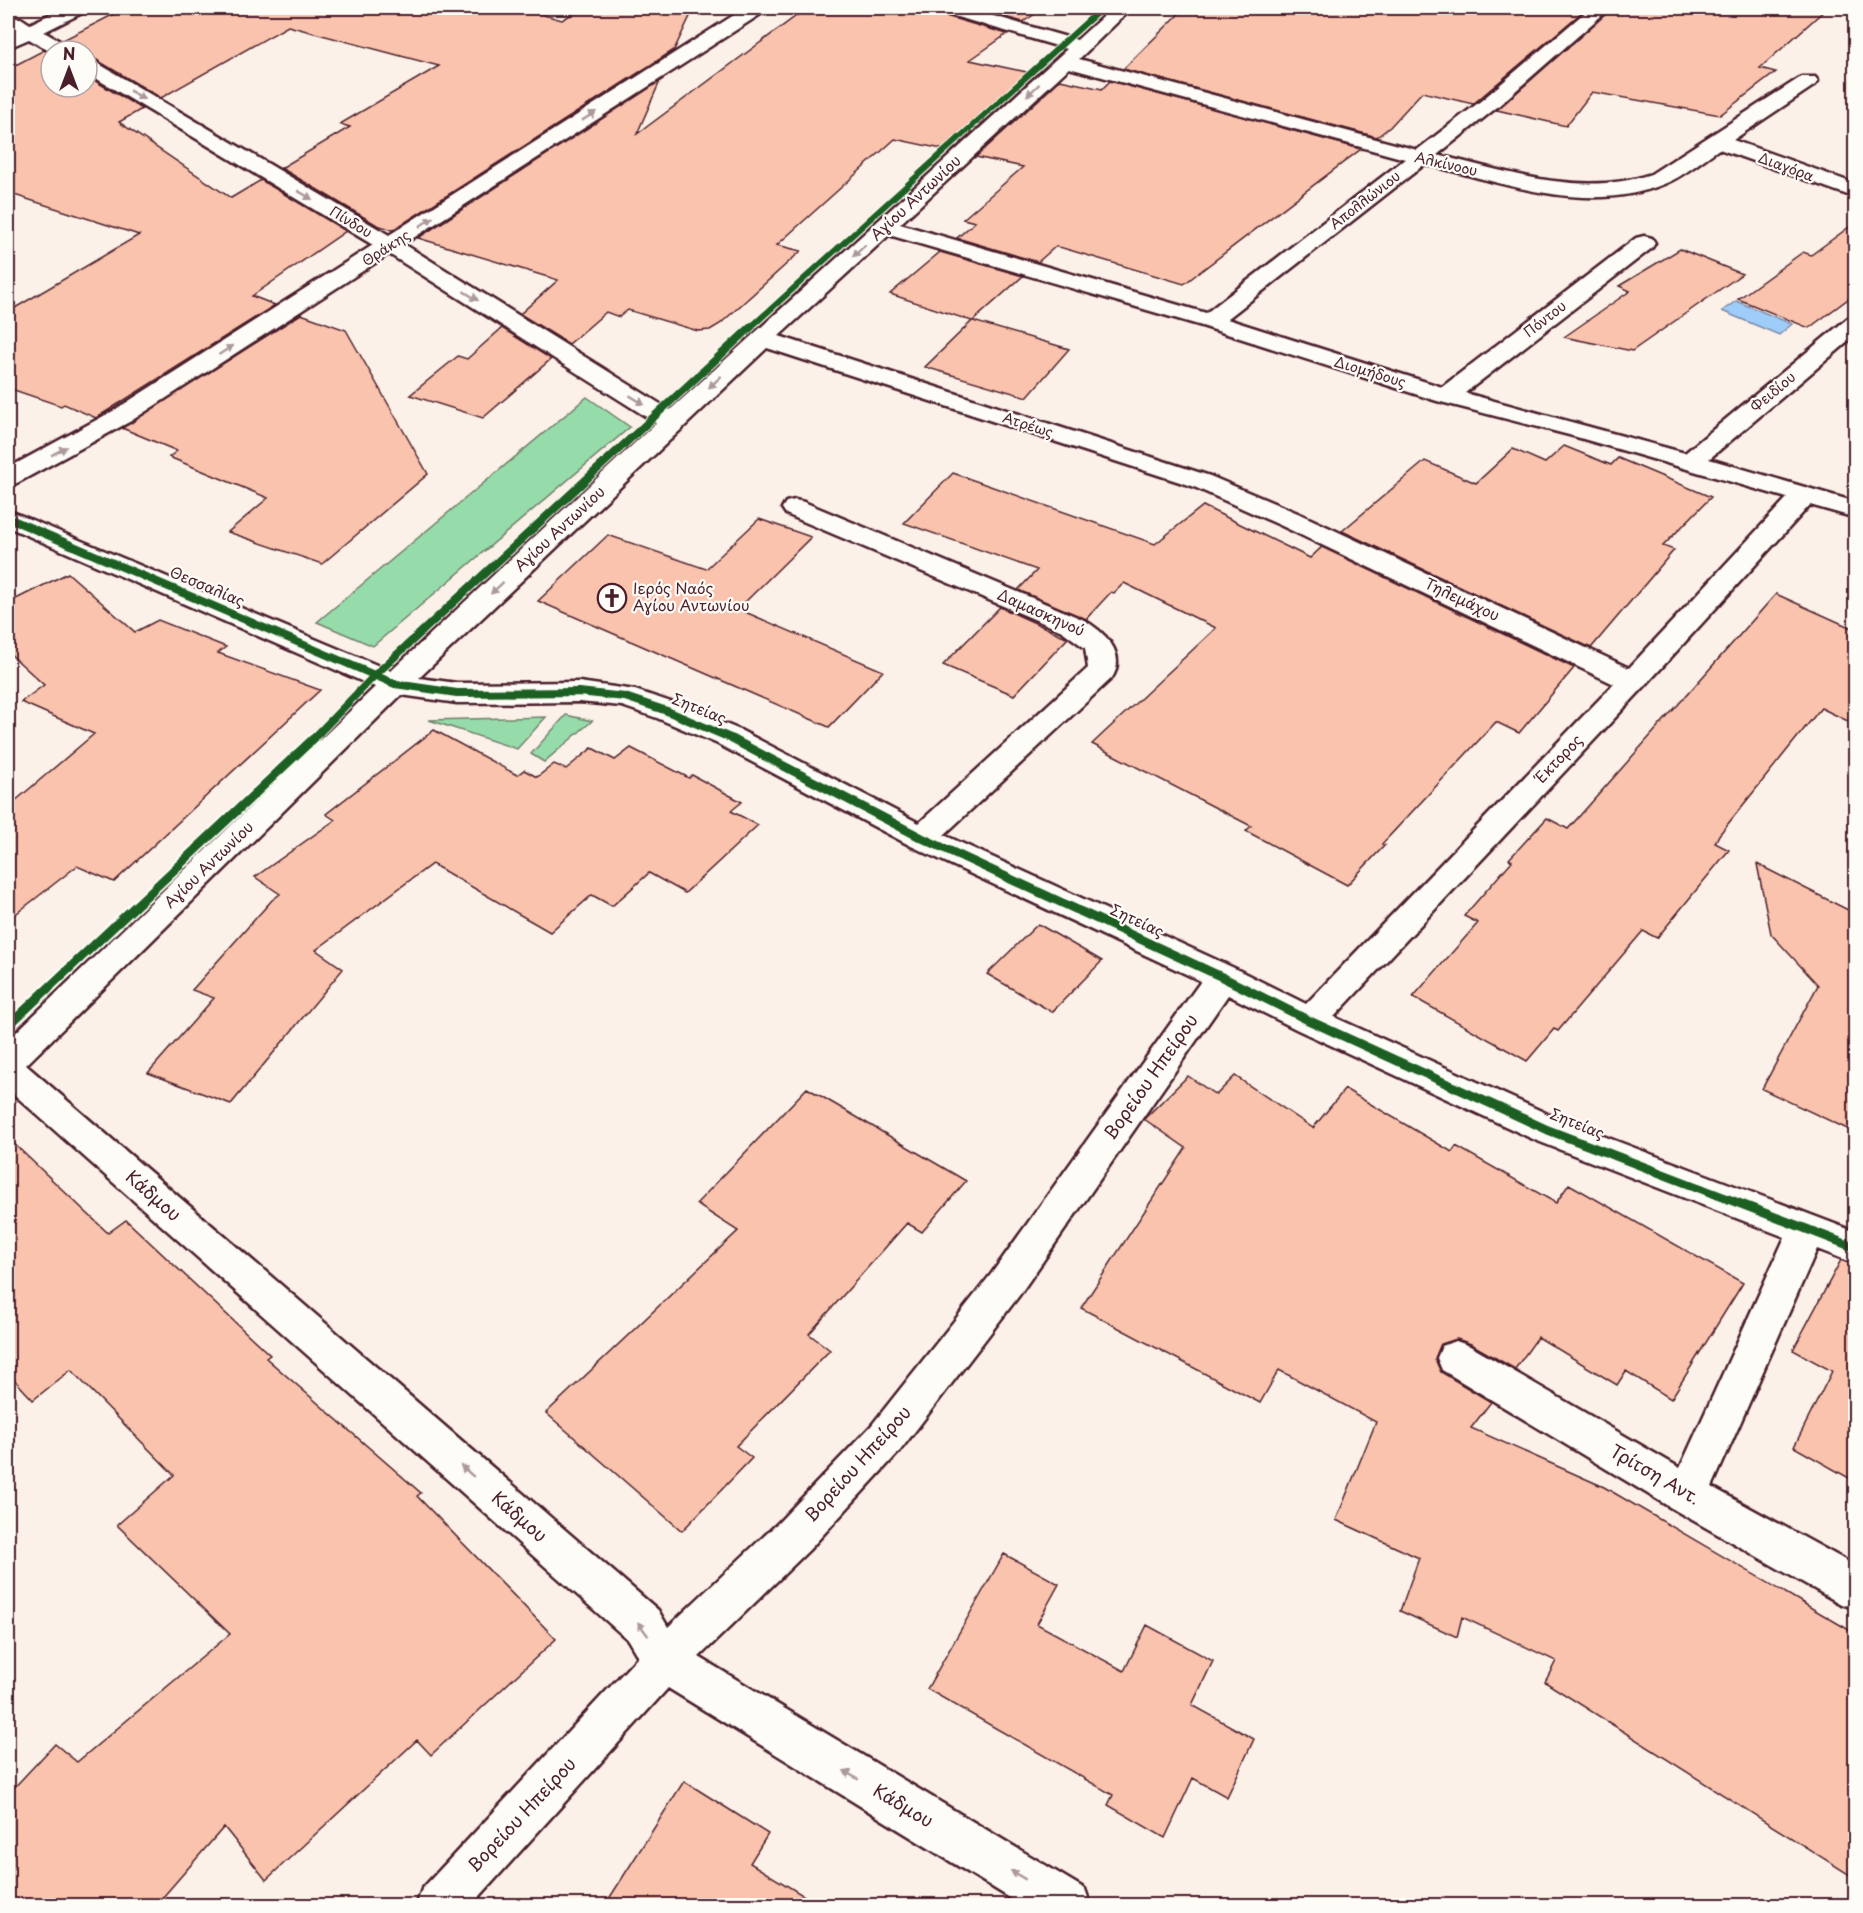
<svg xmlns="http://www.w3.org/2000/svg" width="1863" height="1913" viewBox="0 0 1863 1913" font-family="'Playpen Sans',sans-serif">
<rect width="100%" height="100%" fill="#fcf1e8"/>
<filter id="ink" filterUnits="userSpaceOnUse"><feTurbulence type="fractalNoise" baseFrequency=".0167" numOctaves="2"/><feDisplacementMap in="SourceGraphic" scale="12" xChannelSelector="R" yChannelSelector="G"/><feConvolveMatrix kernelMatrix="1 2 1 2 8 2 1 2 1" color-interpolation-filters="sRGB"/></filter>
<g filter="url(#ink)">
<path fill="#96dcaa" stroke="#707e6a" stroke-width="1.5" d="M 587,397 L 630,427 L 373,646 L 317,622 Z
M 566,715 L 592,721 L 544,762 L 531,754 Z
M 546,717 L 517,749 L 429,720 Z"/>
<path fill="#9ecdf9" stroke="#7c87a7" stroke-width="1.5" d="M 1736,301 L 1792,324 L 1779,335 L 1722,311 Z"/>
<path fill="#fac3ad" stroke="#4a1f2b" stroke-width="1.5" d="M 126,8 L 518,8 L 562,20 L 583,8 L 694,8 L 674,50 L 393,230 L 377,225 L 281,168 L 350,127 L 340,124 L 439,66 L 288,26 L 161,98 L 95,59 L 87,57 L 87,51 L 75,51 L 71,45 L 63,40 Z
M 807,8 L 936,8 L 939,14 L 1007,34 L 970,60 L 1036,74 L 951,151 L 895,139 L 777,245 L 801,251 L 720,324 L 710,330 L 698,331 L 628,310 L 619,317 L 606,312 L 569,344 L 520,314 L 558,280 L 418,238 L 660,81 L 637,134 Z
M 972,8 L 1044,8 L 1023,22 Z
M 1185,8 L 1425,8 L 1445,12 L 1450,8 L 1587,8 L 1473,104 L 1422,92 L 1390,127 L 1377,137 L 1123,69 Z
M 1612,8 L 1827,8 L 1760,68 L 1776,72 L 1720,115 L 1592,92 L 1566,126 L 1497,110 Z
M 44,50 L 51,54 L 51,87 L 87,87 L 87,76 L 142,109 L 119,122 L 231,198 L 261,180 L 346,231 L 252,296 L 275,305 L 96,418 L 64,404 L 61,406 L 8,388 L 8,312 L 139,235 L 8,193 L 8,69 Z
M 1060,80 L 1102,89 L 1110,81 L 1361,149 L 1184,284 L 1056,246 L 1038,262 L 957,238 L 975,222 L 963,219 L 1023,167 L 976,157 Z
M 1856,222 L 1856,293 L 1809,328 L 1738,299 L 1803,252 L 1811,255 Z
M 1680,249 L 1742,274 L 1632,351 L 1564,337 L 1630,291 L 1619,286 Z
M 940,252 L 1023,276 L 973,321 L 1069,349 L 1027,397 L 925,367 L 972,321 L 890,294 Z
M 301,314 L 346,330 L 428,474 L 322,564 L 228,532 L 268,498 L 169,457 L 177,451 L 122,428 Z
M 502,328 L 551,359 L 483,418 L 410,395 L 458,356 L 467,359 Z
M 1564,446 L 1611,465 L 1618,458 L 1711,497 L 1663,546 L 1674,550 L 1591,648 L 1342,531 L 1425,461 L 1476,483 L 1513,449 L 1545,463 Z
M 953,473 L 1155,544 L 1203,506 L 1310,558 L 1322,547 L 1574,668 L 1519,733 L 1496,722 L 1382,844 L 1385,845 L 1347,885 L 1246,831 L 1251,826 L 1092,744 L 1216,628 L 1124,583 L 1114,593 L 1111,592 L 1086,619 L 1018,590 L 1037,570 L 904,523 Z
M 759,519 L 811,537 L 738,609 L 883,671 L 829,727 L 538,601 L 608,535 L 706,569 Z
M 68,573 L 135,632 L 158,620 L 226,647 L 218,653 L 320,690 L 114,882 L 77,866 L 8,920 L 8,807 L 94,734 L 21,702 L 44,685 L 8,652 L 8,603 Z
M 1776,594 L 1856,630 L 1856,725 L 1821,708 L 1719,835 L 1715,843 L 1729,850 L 1657,938 L 1643,931 L 1558,1031 L 1554,1029 L 1527,1061 L 1413,997 L 1478,923 L 1464,916 L 1512,861 L 1509,859 L 1547,818 L 1568,829 Z
M 1000,607 L 1068,638 L 1014,695 L 943,665 Z
M 434,730 L 517,775 L 524,770 L 537,777 L 554,764 L 566,769 L 592,748 L 615,760 L 631,748 L 689,778 L 692,775 L 742,802 L 731,811 L 758,825 L 685,893 L 649,873 L 612,906 L 592,895 L 550,932 L 432,864 L 316,950 L 343,969 L 231,1104 L 148,1073 L 214,998 L 192,990 L 272,900 L 280,894 L 255,877 L 335,820 L 326,814 Z
M 1757,864 L 1856,914 L 1856,1133 L 1762,1089 L 1818,985 L 1771,934 Z
M 1038,924 L 1102,961 L 1052,1012 L 987,974 Z
M 1188,1076 L 1216,1095 L 1235,1076 L 1313,1128 L 1345,1089 L 1452,1152 L 1456,1146 L 1556,1203 L 1569,1184 L 1743,1283 L 1671,1399 L 1626,1371 L 1617,1385 L 1538,1337 L 1515,1369 L 1471,1344 L 1457,1339 L 1441,1344 L 1435,1359 L 1441,1372 L 1491,1402 L 1471,1428 L 1604,1487 L 1856,1634 L 1856,1879 L 1545,1682 L 1556,1661 L 1462,1617 L 1457,1637 L 1400,1611 L 1419,1558 L 1336,1520 L 1376,1422 L 1279,1370 L 1260,1403 L 1081,1308 L 1186,1148 L 1144,1119 Z
M 807,1088 L 966,1181 L 922,1232 L 907,1223 L 809,1334 L 830,1350 L 736,1446 L 752,1458 L 682,1531 L 546,1413 L 738,1231 L 696,1204 Z
M 8,1138 L 108,1233 L 126,1220 L 270,1355 L 266,1358 L 421,1493 L 417,1496 L 556,1639 L 431,1755 L 417,1740 L 266,1880 L 224,1827 L 156,1905 L 8,1905 L 8,1794 L 55,1744 L 77,1762 L 230,1634 L 117,1525 L 174,1475 L 71,1370 L 33,1400 L 8,1373 Z
M 1841,1260 L 1856,1266 L 1856,1482 L 1794,1447 L 1832,1371 L 1793,1350 Z
M 1004,1554 L 1059,1584 L 1037,1624 L 1124,1671 L 1147,1625 L 1213,1661 L 1192,1705 L 1254,1739 L 1227,1797 L 1193,1778 L 1165,1838 L 1108,1805 L 1113,1795 L 927,1689 Z
M 684,1781 L 768,1834 L 750,1863 L 819,1905 L 605,1905 Z"/>
<g fill="none" stroke-linecap="round" stroke-linejoin="round">
<g stroke="#4a1f2b" stroke-width="5">
<path id="minor" d="M 63,8 L 86,8 L 84,12 L 44,32 L 70,47 L 73,51 L 51,52 L 29,39 L 8,48 L 8,35 L 15,31 L 8,26 L 8,18 L 21,18 L 30,24 Z
M 745,8 L 766,8 L 764,12 L 404,244 L 670,410 L 1067,49 L 940,12 L 938,8 L 966,8 L 1077,40 L 1112,8 L 1132,8 L 1079,59 L 1417,150 L 1482,100 L 1590,8 L 1610,8 L 1496,108 L 1437,155 C 1506,171 1581,198 1651,174 L 1801,77 L 1815,77 L 1818,81 L 1815,85 L 1733,140 L 1856,184 L 1856,198 L 1719,149 C 1702,160 1683,177 1664,184 C 1588,216 1500,182 1425,164 L 1227,319 L 1442,387 L 1636,238 L 1644,236 L 1652,238 L 1655,243 L 1652,248 L 1465,393 L 1685,453 L 1848,318 L 1856,316 L 1856,335 L 1709,459 L 1856,502 L 1856,518 L 1810,505 L 1643,688 L 1334,1017 L 1561,1120 L 1856,1232 L 1856,1264 L 1817,1249 L 1712,1487 L 1856,1566 L 1856,1609 L 1841,1604 L 1673,1509 L 1442,1370 L 1437,1358 L 1442,1346 L 1456,1341 L 1470,1346 L 1680,1468 L 1785,1237 L 1535,1140 L 1298,1030 L 1228,995 L 1018,1297 L 899,1452 L 809,1550 L 699,1657 L 1085,1889 L 1091,1906 L 1023,1906 L 668,1688 L 471,1906 L 416,1906 L 422,1889 L 638,1657 L 628,1640 L 8,1089 L 8,1040 L 375,687 L 8,527 L 8,510 L 391,671 L 656,423 L 389,254 L 131,421 L 17,483 L 8,486 L 8,468 L 113,411 L 373,245 L 87,73 L 87,59 L 94,61 L 389,235 ZM 1069,68 L 1405,159 L 1206,313 L 900,224 ZM 889,235 L 1202,326 L 1437,401 L 1573,436 L 1787,498 L 1629,668 L 1300,514 L 1210,476 L 779,336 ZM 767,348 L 1192,486 L 1282,526 L 1614,684 L 1306,1004 L 1234,968 L 944,835 L 1112,678 C 1128,652 1102,630 1082,619 L 804,502 L 795,500 L 786,502 L 782,508 L 786,514 L 1062,631 L 1085,648 L 1088,668 L 919,823 L 740,730 L 677,704 L 635,690 L 579,682 L 457,683 L 419,678 ZM 401,695 L 457,703 L 579,702 L 622,706 L 657,718 L 718,744 L 911,846 L 1201,981 L 992,1273 L 871,1426 L 779,1522 L 668,1627 L 658,1610 L 26,1065 Z"/>
</g>
<use href="#minor" fill="#fdfcf7" fill-rule="evenodd"/>
<g stroke="#fdfcf7" stroke-width="8">
<path id="cycleway-far2" d="M 750,328 L 1102,8"/>
</g>
<g stroke="#fdfcf7" stroke-width="10">
<path id="cycleway-far1" d="M 8,518 L 395,684 L 457,693 L 579,692 L 625,697 L 667,711 L 735,740
M 312,740 L 375,675 L 752,326"/>
</g>
<g stroke="#fdfcf7" stroke-width="13">
<path id="cycleway" d="M 732,739 L 922,838 L 1222,977 L 1310,1021 L 1548,1130 L 1856,1248
M 8,1026 L 313,739"/>
</g>
<use href="#cycleway-far2" stroke="#1b5e20" stroke-width="6"/>
<use href="#cycleway-far1" stroke="#1b5e20" stroke-width="8"/>
<use href="#cycleway" stroke="#1b5e20" stroke-width="9"/>
</g>
<defs><path id="oneway-solid" d="M-6-.8H1V-3.2L6.5 0L1 3.2V.8H-6Z" transform="scale(1.5)"/></defs>
<g fill="#ac999b">
<use href="#oneway-solid" transform="translate(1033 90) rotate(137)"/>
<use href="#oneway-solid" transform="translate(137 95) rotate(31)"/>
<use href="#oneway-solid" transform="translate(589 116) rotate(-33)"/>
<use href="#oneway-solid" transform="translate(305 195) rotate(31)"/>
<use href="#oneway-solid" transform="translate(426 222) rotate(-33)"/>
<use href="#oneway-solid" transform="translate(859 251) rotate(138)"/>
<use href="#oneway-solid" transform="translate(471 296) rotate(32)"/>
<use href="#oneway-solid" transform="translate(226 350) rotate(-33)"/>
<use href="#oneway-solid" transform="translate(715 382) rotate(137)"/>
<use href="#oneway-solid" transform="translate(637 400) rotate(32)"/>
<use href="#oneway-solid" transform="translate(59 451) rotate(-29)"/>
<use href="#oneway-solid" transform="translate(497 588) rotate(137)"/>
<use href="#oneway-solid" transform="translate(467 1471) rotate(-139)"/>
<use href="#oneway-solid" transform="translate(643 1629) rotate(-127)"/>
<use href="#oneway-solid" transform="translate(851 1775) rotate(-149)"/>
<use href="#oneway-solid" transform="translate(1018 1875) rotate(-149)"/>
</g>
</g>
<defs>
<g id="church-ring" transform="scale(1.5)"><circle r="9.5" fill="#fdfcf7" stroke="#4a1f2b" stroke-width="1.5"/><path d="M-1.2-6h2.4v3.5h3.3v2.4h-3.3V6h-2.4V-.1h-3.3v-2.4h3.3Z" fill="#4a1f2b"/></g>
</defs>
<g fill-rule="evenodd">
<use href="#church-ring" x="612" y="598"/>
</g>
<g text-anchor="middle" stroke-width="4.5" stroke-linejoin="round" paint-order="stroke">
<g font-size="14" fill="#4a1f2b" stroke="#fdfcf7">
<text transform="translate(1446 164) rotate(13)" y="5">Αλκίνοου</text>
<text transform="translate(1786 167) rotate(20)" y="5">Διαγόρα</text>
<text transform="translate(1365 200) rotate(-38)" y="5">Απολλώνιου</text>
<text transform="translate(351 222) rotate(31)" y="5">Πίνδου</text>
<text transform="translate(386 248) rotate(-33)" y="5">Θράκης</text>
<text transform="translate(1545 319) rotate(-38)" y="5">Πόντου</text>
<text transform="translate(1370 372) rotate(17)" y="5">Διομήδους</text>
<text transform="translate(1773 392) rotate(-40)" y="5">Φειδίου</text>
<text transform="translate(1028 425) rotate(18)" y="5">Ατρέως</text>
</g>
<g font-size="15" fill="#4a1f2b" stroke="#fdfcf7">
<text transform="translate(916 198) rotate(-43)" y="5">Αγίου Αντωνίου</text>
<text transform="translate(560 529) rotate(-43)" y="5">Αγίου Αντωνίου</text>
<text transform="translate(207 587) rotate(23)" y="5">Θεσσαλίας</text>
<text transform="translate(1462 600) rotate(25)" y="5">Τηλεμάχου</text>
<text transform="translate(1041 613) rotate(24)" y="5">Δαμασκηνού</text>
<text transform="translate(699 709) rotate(22)" y="5">Σητείας</text>
<text transform="translate(1559 759) rotate(-46)" y="5">Έκτορος</text>
<text transform="translate(209 865) rotate(-44)" y="5">Αγίου Αντωνίου</text>
<text transform="translate(1137 921) rotate(25)" y="5">Σητείας</text>
<text transform="translate(1577 1124) rotate(22)" y="5">Σητείας</text>
</g>
<g font-size="15" fill="#4a1f2b" stroke="#fdfcf7" text-anchor="start">
<text x="633" y="594">Ιερός Ναός<tspan x="633" dy="17">Αγίου Αντωνίου</tspan></text>
</g>
<g font-size="18" fill="#4a1f2b" stroke="#fdfcf7">
<text transform="translate(1151 1077) rotate(-55)" y="6">Βορείου Ηπείρου</text>
<text transform="translate(153 1196) rotate(41)" y="6">Κάδμου</text>
<text transform="translate(858 1464) rotate(-48)" y="6">Βορείου Ηπείρου</text>
<text transform="translate(1655 1475) rotate(30)" y="6">Τρίτση Αντ.</text>
<text transform="translate(519 1517) rotate(41)" y="6">Κάδμου</text>
<text transform="translate(903 1806) rotate(31)" y="6">Κάδμου</text>
<text transform="translate(522 1815) rotate(-47)" y="6">Βορείου Ηπείρου</text>
</g>
</g>
<rect width="1863" height="1913" fill="none" stroke="#fdfcf7" stroke-width="30"/>
<rect x="15" y="15" width="1833" height="1883" fill="none" stroke="#4a1f2b" stroke-width="2" filter="url(#ink)"/>
<g transform="translate(69 69)"><circle r="28" fill="#fdfcf7" stroke="#b5a4a5" stroke-width="1.5"/>
<path d="M0-4.5L10 22L0 15L-10 22Z" fill="#4a1f2b"/>
<text y="-9" font-size="16" font-weight="bold" text-anchor="middle" fill="#4a1f2b">N</text>
</g>
</svg>
